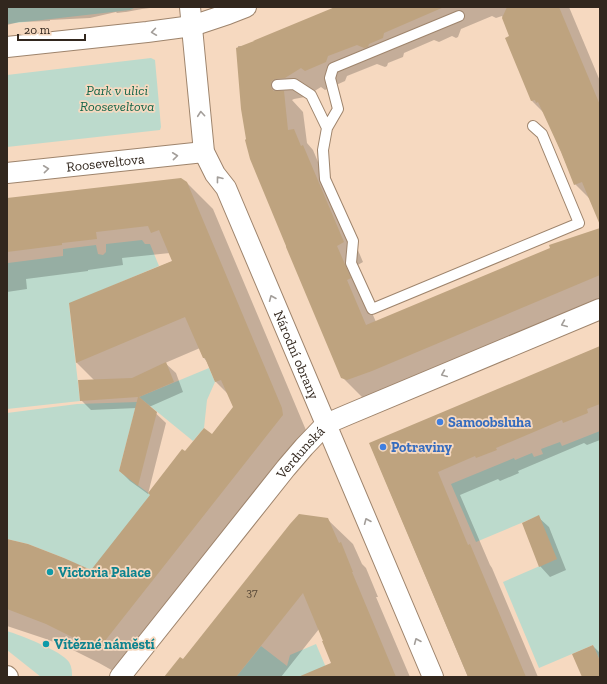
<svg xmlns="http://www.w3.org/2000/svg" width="607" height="684" viewBox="0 0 607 684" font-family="'Zilla Slab',serif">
<rect width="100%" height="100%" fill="#f6d9c0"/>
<path fill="#bcdacc" d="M 7,7 L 136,7 L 130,10 L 7,24 Z
M 151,58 L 155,60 L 161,127 L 160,130 L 7,147 L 7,75 Z
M 142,240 L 145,244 L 150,244 L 159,266 L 69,304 L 80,401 L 7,409 L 7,257 L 8,263 L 63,256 L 63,249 L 96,245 L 98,254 L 103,255 L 106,252 L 106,244 Z
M 209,368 L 215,382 L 207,400 L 204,428 L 193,441 L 139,397 Z
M 137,402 L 119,471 L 151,495 L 100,575 L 64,558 L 28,544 L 7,539 L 7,413 L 77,404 Z
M 600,431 L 600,661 L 593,645 L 539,668 L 503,582 L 556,559 L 538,516 L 476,542 L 451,484 L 514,458 L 515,460 L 532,453 L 534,457 L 543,454 L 541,449 L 560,442 L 562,446 Z
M 7,631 C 20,635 62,651 69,662 C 72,667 72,672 72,677 L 41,677 L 7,650 Z
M 316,644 L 330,677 L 236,677 L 261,646 L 287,666 L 290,655 Z"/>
<path fill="#0003" d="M 7,7 L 158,7 L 142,9 L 126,12 L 125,12 L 117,13 L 116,12 L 90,18 L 50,20 L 50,21 L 19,22 L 7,25 Z
M 337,7 L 569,7 L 600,81 L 600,223 L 590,199 L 575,184 L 545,114 L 532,101 L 511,37 L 502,16 L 496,18 L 492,16 L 461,29 L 458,37 L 456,38 L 452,36 L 439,42 L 434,40 L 404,53 L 403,57 L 388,63 L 387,66 L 385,67 L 377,64 L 347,76 L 345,81 L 325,90 L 321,87 L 305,97 L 294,99 L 292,100 L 303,112 L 307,143 L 313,150 L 318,162 L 322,166 L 363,262 L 356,266 L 366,299 L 376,322 L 600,229 L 600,302 L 368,400 L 362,397 L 342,377 L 247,139 L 239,67 L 238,46 L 244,46 Z
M 186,182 L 213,209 L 308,435 L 124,677 L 99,663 L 73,650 L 46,639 L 7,626 L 7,540 L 91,572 L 185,452 L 212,435 L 234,407 L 228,394 L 216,382 L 207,362 L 204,358 L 200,348 L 165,363 L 176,373 L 183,392 L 149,407 L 166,423 L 148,494 L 130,481 L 120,471 L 137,408 L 91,410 L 81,400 L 94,380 L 77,363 L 70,304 L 173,261 L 170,253 L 122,258 L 123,265 L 88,270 L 88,271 L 26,279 L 27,289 L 7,292 L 7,199 Z
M 600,347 L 600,440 L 587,445 L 584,443 L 518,471 L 519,473 L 500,481 L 498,479 L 460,495 L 490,565 L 492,568 L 538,677 L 468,677 L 370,444 Z
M 538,517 L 549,527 L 566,570 L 550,577 L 540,566 Z
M 327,519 L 353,544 L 362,564 L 366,568 L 378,597 L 376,597 L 410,677 L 334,677 L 333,663 L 319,629 L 281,677 L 165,677 Z
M 593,646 L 600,653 L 600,677 L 583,677 Z"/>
<path fill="#bea37f" d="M 335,7 L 444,7 L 384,33 L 383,38 L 369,44 L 368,47 L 364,48 L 357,45 L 328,56 L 326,62 L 305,71 L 301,68 L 285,78 L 276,79 L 273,80 L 271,82 L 271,88 L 274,91 L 284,91 L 288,130 L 294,129 L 301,146 L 303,145 L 344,242 L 337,246 L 351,278 L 347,280 L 366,325 L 526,258 L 550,248 L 549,245 L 600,228 L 600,275 L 372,371 L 347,380 L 341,378 L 286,247 L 286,246 L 250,159 L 245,140 L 246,139 L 241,109 L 236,48 L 254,41 L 253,41 Z
M 507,7 L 559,7 L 600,105 L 600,225 L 582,182 L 574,185 L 561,152 L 538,102 L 536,103 L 535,100 L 531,101 L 524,84 L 505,38 L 509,36 L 502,18 Z
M 181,178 L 187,182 L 282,408 L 283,415 L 97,651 L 72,637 L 46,624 L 7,609 L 7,539 L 28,544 L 64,558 L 91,570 L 150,495 L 148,493 L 182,449 L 185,451 L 204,428 L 212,434 L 233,407 L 221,380 L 215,382 L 205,358 L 203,358 L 185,317 L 76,363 L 69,303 L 172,261 L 159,230 L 151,233 L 148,226 L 96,232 L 97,239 L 62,243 L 62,245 L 7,252 L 7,198 Z
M 600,346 L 600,404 L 587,409 L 588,413 L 563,423 L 562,420 L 496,448 L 497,450 L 476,458 L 475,456 L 438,472 L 468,545 L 470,544 L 526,677 L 468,677 L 369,443 Z
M 166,362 L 174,382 L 139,397 L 157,412 L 138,486 L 119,471 L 138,397 L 80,401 L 78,380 L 132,378 Z
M 299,514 L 328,518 L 339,543 L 341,542 L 353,572 L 352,572 L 396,677 L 298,677 L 331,663 L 322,641 L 323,641 L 303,593 L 236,677 L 164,677 L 180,657 L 183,659 L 290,524 Z
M 539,515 L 557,559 L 539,567 L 522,523 Z
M 593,645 L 600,661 L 600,677 L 582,677 L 572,654 Z"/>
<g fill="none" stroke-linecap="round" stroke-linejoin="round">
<g stroke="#9e846c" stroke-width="12">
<path id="lane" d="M 459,16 L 333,68 L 330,78 L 338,109 L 327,128 L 323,150 L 325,179 L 353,241 L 351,263 L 372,309 L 579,223 L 542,134 L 533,126
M 277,85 L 294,84 L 311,95 L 327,128"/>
</g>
<g stroke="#9e846c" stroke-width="22">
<g id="street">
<path id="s1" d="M 190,7 L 204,152 L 215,174 L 226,188 L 433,677"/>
<path d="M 7,47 L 147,32 L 192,26 L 228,14 L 246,7"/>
<path id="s2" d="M 7,173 L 204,152"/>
<path d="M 7,676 L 8,677"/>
<path id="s3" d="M 120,677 L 286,468 L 304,447 L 326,424 L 347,415 L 600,309"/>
</g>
</g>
<use href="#lane" stroke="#fff" stroke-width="10"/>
<use href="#street" stroke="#fff" stroke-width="20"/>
</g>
<defs><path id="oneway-chevron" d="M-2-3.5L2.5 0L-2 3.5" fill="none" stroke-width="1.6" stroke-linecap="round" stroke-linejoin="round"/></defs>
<g stroke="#a39e9a">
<use href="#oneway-chevron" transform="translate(154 32) rotate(172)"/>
<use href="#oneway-chevron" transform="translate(201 114) rotate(-95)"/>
<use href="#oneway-chevron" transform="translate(175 156) rotate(-6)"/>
<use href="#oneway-chevron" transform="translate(46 169) rotate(-6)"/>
<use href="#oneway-chevron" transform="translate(219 179) rotate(-128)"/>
<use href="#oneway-chevron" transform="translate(272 298) rotate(-113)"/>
<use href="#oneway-chevron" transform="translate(564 324) rotate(157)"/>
<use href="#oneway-chevron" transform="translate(444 374) rotate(157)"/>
<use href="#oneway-chevron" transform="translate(367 521) rotate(-113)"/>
<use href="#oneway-chevron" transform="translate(417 641) rotate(-113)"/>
</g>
<g fill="#3f7fe0" stroke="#f6d9c0" stroke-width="1.5">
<circle cx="440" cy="422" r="4"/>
<circle cx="383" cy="447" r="4"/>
</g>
<g fill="#0f9aa8" stroke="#f6d9c0" stroke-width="1.5">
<circle cx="50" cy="572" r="4"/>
<circle cx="46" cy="644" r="4"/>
</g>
<g text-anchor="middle" stroke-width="3.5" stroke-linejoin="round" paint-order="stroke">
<g font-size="12" fill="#554636">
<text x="252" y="596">37</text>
</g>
<g font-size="14" font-style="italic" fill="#146649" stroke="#f6d9c0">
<text x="117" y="95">Park v ulici<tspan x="117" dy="16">Rooseveltova</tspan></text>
</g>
<g font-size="14" fill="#32271e" stroke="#f6d9c0">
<text dy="5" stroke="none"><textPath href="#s2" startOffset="99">Rooseveltova</textPath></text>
<text dy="5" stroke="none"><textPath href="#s1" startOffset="369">Národní obrany</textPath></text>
<text dy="5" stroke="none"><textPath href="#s3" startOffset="288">Verdunská</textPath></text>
</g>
<g font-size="14" font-weight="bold" fill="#366cbe" stroke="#f6d9c0" text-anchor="start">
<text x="448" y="427">Samoobsluha</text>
<text x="391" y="452">Potraviny</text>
</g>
<g font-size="14" font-weight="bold" fill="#0d838f" stroke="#f6d9c0" text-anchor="start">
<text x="58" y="577">Victoria Palace</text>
<text x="54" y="649">Vítězné náměstí</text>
</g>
</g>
<rect width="607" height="684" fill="none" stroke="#32271e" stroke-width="16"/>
<path d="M18 34v6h67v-6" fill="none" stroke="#32271e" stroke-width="2"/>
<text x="24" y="34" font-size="12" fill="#32271e" stroke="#f6d9c0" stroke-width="3" paint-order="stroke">20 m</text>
</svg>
